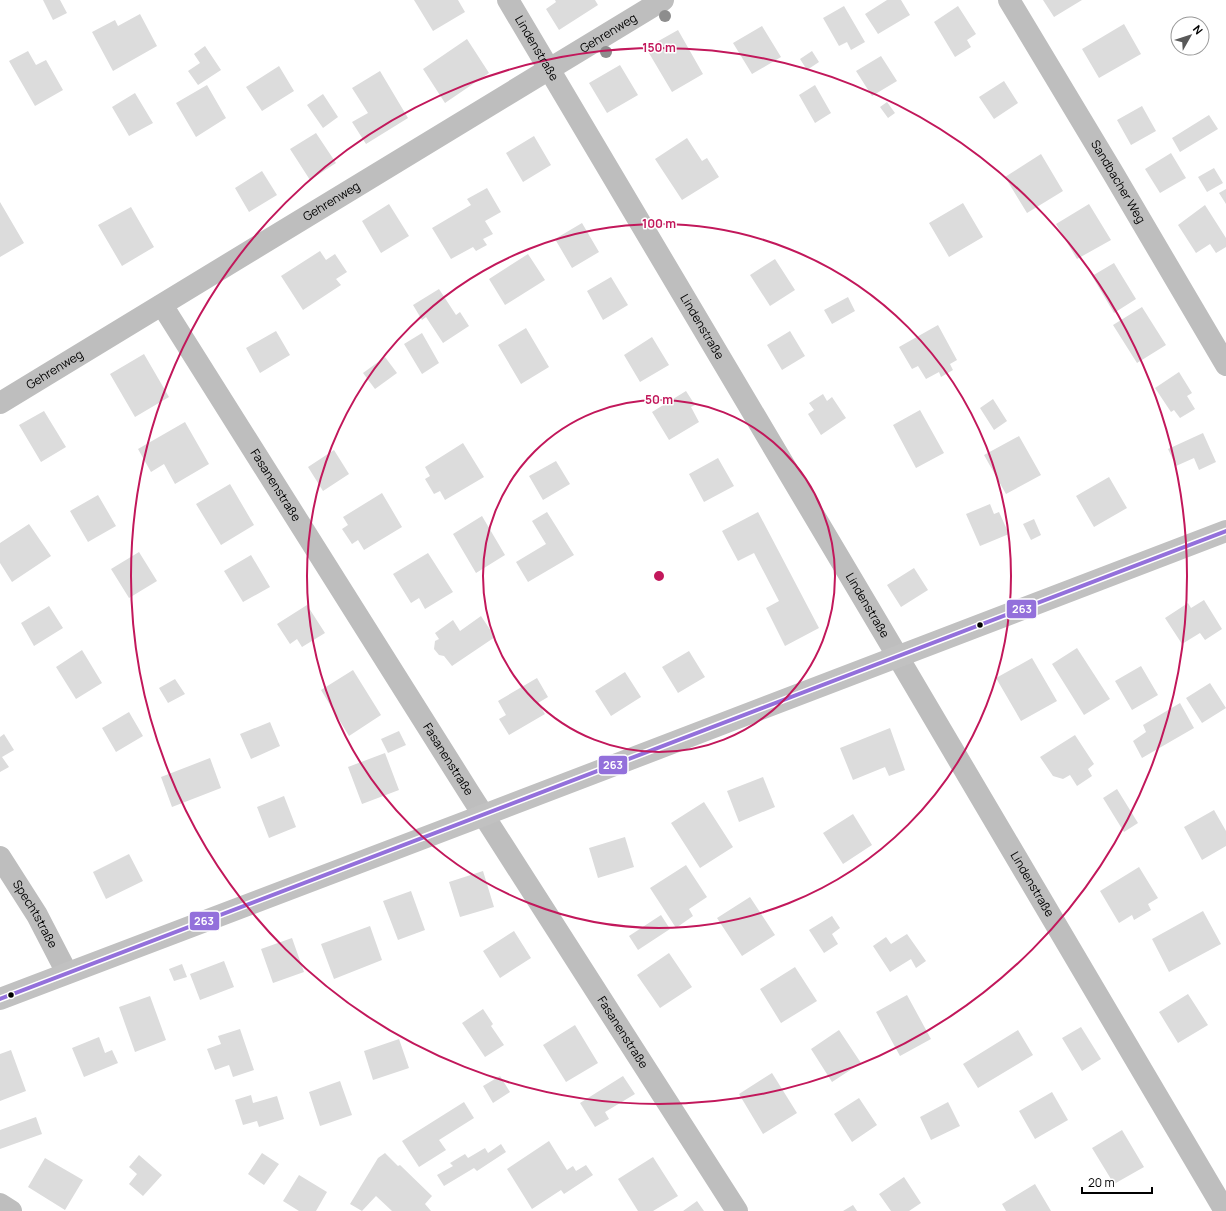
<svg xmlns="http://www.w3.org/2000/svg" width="1226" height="1211" viewBox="0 0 1226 1211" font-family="Manrope,sans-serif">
<rect width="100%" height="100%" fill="#fff"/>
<path fill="#dcdcdc" d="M 43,0 L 60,0 L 67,13 L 53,20 Z
M 414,0 L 458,0 L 465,12 L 433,31 Z
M 555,0 L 595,0 L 598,5 L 559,30 L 546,9 L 556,2 Z
M 887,0 L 901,0 L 910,15 L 878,34 L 865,14 Z
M 1043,0 L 1082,0 L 1054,17 Z
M 844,6 L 865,42 L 851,50 L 847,42 L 839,46 L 823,18 Z
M 958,6 L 976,34 L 967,40 L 971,47 L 955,57 L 934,22 Z
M 140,14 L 157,46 L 113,71 L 92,32 L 115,20 L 118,26 Z
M 1124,24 L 1141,54 L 1099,78 L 1082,49 Z
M 762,26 L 781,57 L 752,74 L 733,43 Z
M 678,30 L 703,74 L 672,92 L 646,48 Z
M 467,39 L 489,73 L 445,103 L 423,69 Z
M 205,46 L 221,70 L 198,85 L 188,71 L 200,63 L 194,54 Z
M 28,51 L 36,65 L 46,60 L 63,90 L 35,106 L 9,61 Z
M 812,51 L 819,62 L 807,70 L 800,59 Z
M 881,56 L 897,81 L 872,96 L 856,71 Z
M 620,65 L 638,95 L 607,113 L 589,83 Z
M 279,66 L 294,91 L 262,111 L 246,87 Z
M 380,71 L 408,118 L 366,144 L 352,122 L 368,113 L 352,88 Z
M 1004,81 L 1018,103 L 994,119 L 979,97 Z
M 207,85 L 226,118 L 196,137 L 176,103 Z
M 815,85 L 831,113 L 815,123 L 799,95 Z
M 135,93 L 153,123 L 129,136 L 112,107 Z
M 323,94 L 338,117 L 323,128 L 307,105 Z
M 887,102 L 895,113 L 888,118 L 880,107 Z
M 1142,106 L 1156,131 L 1131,145 L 1117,120 Z
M 1209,115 L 1218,129 L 1180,152 L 1172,138 Z
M 316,133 L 336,163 L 310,180 L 290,149 Z
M 534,136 L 551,165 L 523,182 L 506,153 Z
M 687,138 L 702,161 L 707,158 L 719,177 L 682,200 L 655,159 Z
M 1171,153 L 1186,178 L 1160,193 L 1145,169 Z
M 1041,154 L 1063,191 L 1027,213 L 1005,177 Z
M 1214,168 L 1223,183 L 1207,192 L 1198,177 Z
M 262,171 L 277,195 L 249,212 L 235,188 Z
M 487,188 L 501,212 L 485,221 L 493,234 L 483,239 L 487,245 L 476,251 L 473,247 L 451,259 L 432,228 L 471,205 L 467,199 Z
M 1226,189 L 1226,204 L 1219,193 Z
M 0,202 L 24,243 L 0,257 Z
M 963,203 L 983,237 L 949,257 L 929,223 Z
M 389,204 L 409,236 L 381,253 L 362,221 Z
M 1089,204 L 1111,240 L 1077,259 L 1056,224 Z
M 1205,205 L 1226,238 L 1226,247 L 1216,253 L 1210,244 L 1196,253 L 1178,225 Z
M 131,207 L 154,247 L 122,266 L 98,225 Z
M 582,223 L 599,252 L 572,268 L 555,239 Z
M 320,251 L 326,260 L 335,254 L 347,272 L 336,279 L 341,285 L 303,310 L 281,276 Z
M 528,254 L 545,280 L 505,305 L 489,279 Z
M 775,259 L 795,290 L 770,306 L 750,275 Z
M 1114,263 L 1136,299 L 1114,313 L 1092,276 Z
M 611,277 L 628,305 L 603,320 L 587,291 Z
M 439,289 L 456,315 L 460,312 L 469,326 L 443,343 L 426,317 L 422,320 L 413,305 Z
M 848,297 L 855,311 L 832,324 L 824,310 Z
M 1142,307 L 1166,345 L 1137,363 L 1113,325 Z
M 938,325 L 957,360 L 950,364 L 953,370 L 941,377 L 939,372 L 926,379 L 918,366 L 912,369 L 899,347 Z
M 526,328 L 549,367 L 521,384 L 498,345 Z
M 276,331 L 290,355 L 260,373 L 246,348 Z
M 790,331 L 805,356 L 782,370 L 767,345 Z
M 422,333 L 439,363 L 422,374 L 404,344 Z
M 652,337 L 669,365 L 640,382 L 624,355 Z
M 144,354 L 169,397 L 135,417 L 110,374 Z
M 385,357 L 397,373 L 375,389 L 363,373 Z
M 1179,372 L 1192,393 L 1187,396 L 1195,409 L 1180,418 L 1174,410 L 1171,412 L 1155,388 Z
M 686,391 L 695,405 L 691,407 L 699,422 L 669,440 L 652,412 Z
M 823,394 L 827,401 L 832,397 L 846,418 L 821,435 L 808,414 L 814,410 L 809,403 Z
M 993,399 L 1007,421 L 994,430 L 980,408 Z
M 920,410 L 944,453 L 916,468 L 893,425 Z
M 44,411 L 66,447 L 41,462 L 19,425 Z
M 185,422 L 209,464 L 175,484 L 164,464 L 151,472 L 138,449 Z
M 1203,433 L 1216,462 L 1199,470 L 1194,458 L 1176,466 L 1168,449 Z
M 1019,436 L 1041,475 L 1006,494 L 984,455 Z
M 463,443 L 484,477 L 445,500 L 440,491 L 434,494 L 425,479 L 430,476 L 425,467 Z
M 334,450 L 349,474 L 323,491 L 308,467 Z
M 718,458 L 734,486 L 704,502 L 689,474 Z
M 556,461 L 570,484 L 543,500 L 529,476 Z
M 1109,477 L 1127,508 L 1094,527 L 1076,496 Z
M 230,484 L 254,525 L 221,545 L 196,504 Z
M 382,493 L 402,527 L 364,550 L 358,540 L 352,544 L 342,529 L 348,525 L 343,517 Z
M 98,495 L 116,526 L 88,542 L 70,511 Z
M 990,504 L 994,514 L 999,512 L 1009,534 L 980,546 L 966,514 Z
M 547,512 L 574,555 L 528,582 L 516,562 L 546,544 L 532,521 Z
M 758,512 L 819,628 L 785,646 L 766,608 L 779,601 L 754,553 L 738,561 L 722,531 Z
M 482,516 L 505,555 L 476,573 L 453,534 Z
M 1034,519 L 1041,535 L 1031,540 L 1023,524 Z
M 29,524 L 51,556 L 12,582 L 0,563 L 0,543 Z
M 139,552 L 157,581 L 129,598 L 111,569 Z
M 428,553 L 453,592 L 425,609 L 419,598 L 411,603 L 393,574 Z
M 251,555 L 270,587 L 243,602 L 224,571 Z
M 914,568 L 928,590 L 901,607 L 887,585 Z
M 1204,600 L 1222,629 L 1205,640 L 1200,633 L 1182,644 L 1165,618 L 1188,603 L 1191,608 Z
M 307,605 L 325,633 L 302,647 L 297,639 L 290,644 L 277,624 Z
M 49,606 L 63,628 L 34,646 L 21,623 Z
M 481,616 L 495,637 L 452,666 L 444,656 L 439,655 L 434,649 L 435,641 L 439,639 L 435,633 L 453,620 L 460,631 Z
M 1077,648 L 1110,699 L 1084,715 L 1052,664 Z
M 82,650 L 102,683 L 76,699 L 56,667 Z
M 689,651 L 705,677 L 678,693 L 662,667 Z
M 1032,658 L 1057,701 L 1021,721 L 996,678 Z
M 1141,666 L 1158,695 L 1132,710 L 1115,681 Z
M 353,670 L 381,715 L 349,736 L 321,690 Z
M 625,672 L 641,697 L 611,716 L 595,691 Z
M 537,678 L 548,697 L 538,703 L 545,714 L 509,735 L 499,719 L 506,715 L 498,701 Z
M 175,679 L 185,694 L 168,703 L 159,688 Z
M 1210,683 L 1226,708 L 1202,723 L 1186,698 Z
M 1180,703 L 1194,728 L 1142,758 L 1133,741 L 1146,732 L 1143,725 Z
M 129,712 L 143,736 L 116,752 L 102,728 Z
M 270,722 L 280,746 L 251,759 L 240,734 Z
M 890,728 L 905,770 L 889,776 L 885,767 L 853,780 L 840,748 Z
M 399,731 L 406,745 L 388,753 L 381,739 Z
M 4,734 L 14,750 L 2,757 L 9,767 L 0,772 L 0,737 Z
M 1075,735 L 1094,764 L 1088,769 L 1092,776 L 1077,786 L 1070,775 L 1063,779 L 1053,776 L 1040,757 Z
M 385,753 L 399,790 L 362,804 L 348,767 Z
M 210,758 L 221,788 L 172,807 L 161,777 Z
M 763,777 L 775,807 L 739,822 L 727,791 Z
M 1117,789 L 1138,823 L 1124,832 L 1103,798 Z
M 284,796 L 296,827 L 269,838 L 257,807 Z
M 704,802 L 733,847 L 700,868 L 671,823 Z
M 1214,810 L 1226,831 L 1226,846 L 1202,860 L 1184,827 Z
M 853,814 L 872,845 L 843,864 L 823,833 Z
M 625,837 L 634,867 L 598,878 L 589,848 Z
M 129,854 L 143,881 L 106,899 L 93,872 Z
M 686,865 L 707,897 L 689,909 L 693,916 L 676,928 L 650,888 Z
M 1139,867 L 1158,898 L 1148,904 L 1151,910 L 1134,920 L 1132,915 L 1119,923 L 1100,891 Z
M 483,871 L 494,907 L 460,917 L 449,882 Z
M 411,891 L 425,930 L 398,940 L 383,901 Z
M 750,897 L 775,935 L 742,956 L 717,918 Z
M 1203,911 L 1221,944 L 1169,972 L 1152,939 Z
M 661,915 L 670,929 L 638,950 L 629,936 Z
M 832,916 L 840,928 L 832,934 L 838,944 L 824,953 L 809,930 Z
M 370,926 L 382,960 L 334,979 L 321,944 Z
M 514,931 L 531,958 L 500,978 L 483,951 Z
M 907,934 L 926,961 L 916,968 L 911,959 L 890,972 L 873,946 L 886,937 L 891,944 Z
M 292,938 L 304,972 L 273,983 L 261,949 Z
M 669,953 L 692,987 L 660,1008 L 637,975 Z
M 224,961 L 234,987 L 200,1000 L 190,974 Z
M 182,964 L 187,977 L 174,981 L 169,969 Z
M 795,967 L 817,1001 L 781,1023 L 760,989 Z
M 1188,994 L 1208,1025 L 1178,1043 L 1159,1012 Z
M 907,995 L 931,1039 L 900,1056 L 876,1012 Z
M 150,996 L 166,1040 L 135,1052 L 119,1007 Z
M 483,1009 L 493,1024 L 491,1026 L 504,1045 L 485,1057 L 462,1023 Z
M 575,1025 L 598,1063 L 566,1082 L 543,1045 Z
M 1081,1027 L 1101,1059 L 1082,1071 L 1062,1038 Z
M 240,1029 L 254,1070 L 233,1077 L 229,1065 L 215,1070 L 207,1049 L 221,1044 L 218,1036 Z
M 839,1030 L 861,1063 L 832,1082 L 811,1049 Z
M 1018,1030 L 1033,1055 L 978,1088 L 963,1064 Z
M 99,1037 L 105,1053 L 112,1050 L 118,1063 L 84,1077 L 72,1048 Z
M 399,1039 L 409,1068 L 373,1080 L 364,1051 Z
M 11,1050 L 26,1091 L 0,1101 L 0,1054 Z
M 772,1073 L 797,1113 L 763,1134 L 739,1094 Z
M 500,1076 L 510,1092 L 493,1103 L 483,1086 Z
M 623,1076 L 635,1094 L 605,1112 L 609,1119 L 595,1127 L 580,1103 Z
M 340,1081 L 352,1115 L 320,1126 L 309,1092 Z
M 1052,1092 L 1068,1120 L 1035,1139 L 1019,1111 Z
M 251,1095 L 253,1103 L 277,1096 L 284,1119 L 259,1127 L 257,1121 L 243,1125 L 235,1100 Z
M 859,1098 L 877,1125 L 852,1142 L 834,1114 Z
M 464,1102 L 474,1118 L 439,1140 L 446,1150 L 419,1167 L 402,1141 Z
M 948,1102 L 960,1126 L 931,1140 L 920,1117 Z
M 36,1117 L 42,1134 L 0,1149 L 0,1130 Z
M 1122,1130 L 1144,1167 L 1114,1184 L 1092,1148 Z
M 549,1141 L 567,1170 L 573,1166 L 576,1171 L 586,1165 L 593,1175 L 564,1194 L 561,1190 L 532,1209 L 507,1169 Z
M 501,1144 L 506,1152 L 477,1171 L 474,1168 L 444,1186 L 437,1175 L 453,1166 L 450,1163 L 465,1154 L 468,1158 L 485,1148 L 488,1153 Z
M 262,1153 L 279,1164 L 264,1185 L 248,1174 Z
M 385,1153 L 398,1166 L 400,1165 L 432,1196 L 425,1204 L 431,1211 L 392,1211 L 376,1196 L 362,1211 L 350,1204 L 378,1158 Z
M 139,1155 L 162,1175 L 143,1196 L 129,1184 L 137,1174 L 129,1167 Z
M 653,1157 L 678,1196 L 653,1211 L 638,1211 L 618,1179 Z
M 45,1158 L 83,1180 L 65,1210 L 28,1187 Z
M 299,1175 L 327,1192 L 316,1211 L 299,1211 L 283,1201 Z
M 904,1177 L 921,1203 L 909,1211 L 891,1211 L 879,1194 Z
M 1035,1184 L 1051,1211 L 1006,1211 L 1002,1204 Z
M 697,1201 L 704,1211 L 683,1211 Z
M 853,1205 L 857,1211 L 843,1211 Z"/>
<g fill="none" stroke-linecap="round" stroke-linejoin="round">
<g stroke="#bebebe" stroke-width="22">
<path id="s1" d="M 508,0 L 882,630 L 1225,1211"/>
<path id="s2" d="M 1009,0 L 1113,173 L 1226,365"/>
<path id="s3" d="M 162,305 L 468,791 L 737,1211"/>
<path id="s4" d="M 0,403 L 663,0"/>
<path id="s5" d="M 0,857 L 37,915 L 67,973"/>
<path d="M 0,1204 L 11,1211"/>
</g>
<path stroke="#c1c1c1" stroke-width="22" d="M 0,999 L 484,815 L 1226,531"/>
<g stroke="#fff" stroke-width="7">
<path id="bus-1" d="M 0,999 L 1226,531"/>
</g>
<use href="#bus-1" stroke="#9370db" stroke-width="4"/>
</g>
<g fill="#8d8d8d">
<circle cx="665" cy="16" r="6"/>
<circle cx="606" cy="52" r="6"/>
</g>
<g fill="none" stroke="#c2185b" stroke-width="2">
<circle cx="659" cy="576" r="176"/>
<circle cx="659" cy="576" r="352"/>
<circle cx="659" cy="576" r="528"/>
</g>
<g fill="#000" stroke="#fff" stroke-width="1.5">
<circle cx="980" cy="625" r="3.5"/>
<circle cx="11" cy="995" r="3.5"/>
</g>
<g text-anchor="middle" stroke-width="3" stroke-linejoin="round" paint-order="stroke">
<g font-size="12" fill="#000" stroke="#fff">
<text dy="4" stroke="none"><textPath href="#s4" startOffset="712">Gehrenweg</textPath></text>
<text dy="4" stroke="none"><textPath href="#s1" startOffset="56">Lindenstraße</textPath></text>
<text dy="4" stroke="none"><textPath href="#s2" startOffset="212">Sandbacher Weg</textPath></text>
<text dy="4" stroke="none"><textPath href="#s4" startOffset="388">Gehrenweg</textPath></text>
<text dy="4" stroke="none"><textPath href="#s1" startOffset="380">Lindenstraße</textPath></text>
<text dy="4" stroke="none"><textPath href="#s4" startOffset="64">Gehrenweg</textPath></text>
<text dy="4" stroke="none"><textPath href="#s3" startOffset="213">Fasanenstraße</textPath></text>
<text dy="4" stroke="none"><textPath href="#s1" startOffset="704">Lindenstraße</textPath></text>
<text dy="4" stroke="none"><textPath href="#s3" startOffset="537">Fasanenstraße</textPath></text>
<text dy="4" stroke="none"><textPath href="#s1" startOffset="1028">Lindenstraße</textPath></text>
<text dy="4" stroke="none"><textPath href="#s5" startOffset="67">Spechtstraße</textPath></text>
<text dy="4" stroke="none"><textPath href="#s3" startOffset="861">Fasanenstraße</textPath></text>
</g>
</g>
<circle cx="659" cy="576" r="6" fill="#c2185b" stroke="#fff" stroke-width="2"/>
<g font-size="12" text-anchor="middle" font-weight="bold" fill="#c2185b" stroke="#fff" stroke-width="3" stroke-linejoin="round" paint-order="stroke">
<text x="659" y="52">150 m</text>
<text x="659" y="228">100 m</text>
<text x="659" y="404">50 m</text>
</g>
<g stroke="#fff" stroke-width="1.5">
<rect x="1006" y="599" width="31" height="20" rx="4" fill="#9370db"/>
<rect x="598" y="755" width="30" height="20" rx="4" fill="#9370db"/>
<rect x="189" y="911" width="31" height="20" rx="4" fill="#9370db"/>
</g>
<g font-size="11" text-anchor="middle" font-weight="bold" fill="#fff">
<text x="1022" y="613">263</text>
<text x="613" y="769">263</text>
<text x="204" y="925">263</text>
</g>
<g transform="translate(1190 36) rotate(51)"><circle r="19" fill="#ffffff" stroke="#999999"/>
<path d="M0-3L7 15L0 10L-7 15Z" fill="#595959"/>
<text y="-6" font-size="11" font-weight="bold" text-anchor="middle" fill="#000000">N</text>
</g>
<path d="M1082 1187v6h70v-6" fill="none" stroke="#000000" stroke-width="2"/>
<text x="1088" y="1187" font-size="12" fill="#000000" stroke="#ffffff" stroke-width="3" paint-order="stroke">20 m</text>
</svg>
